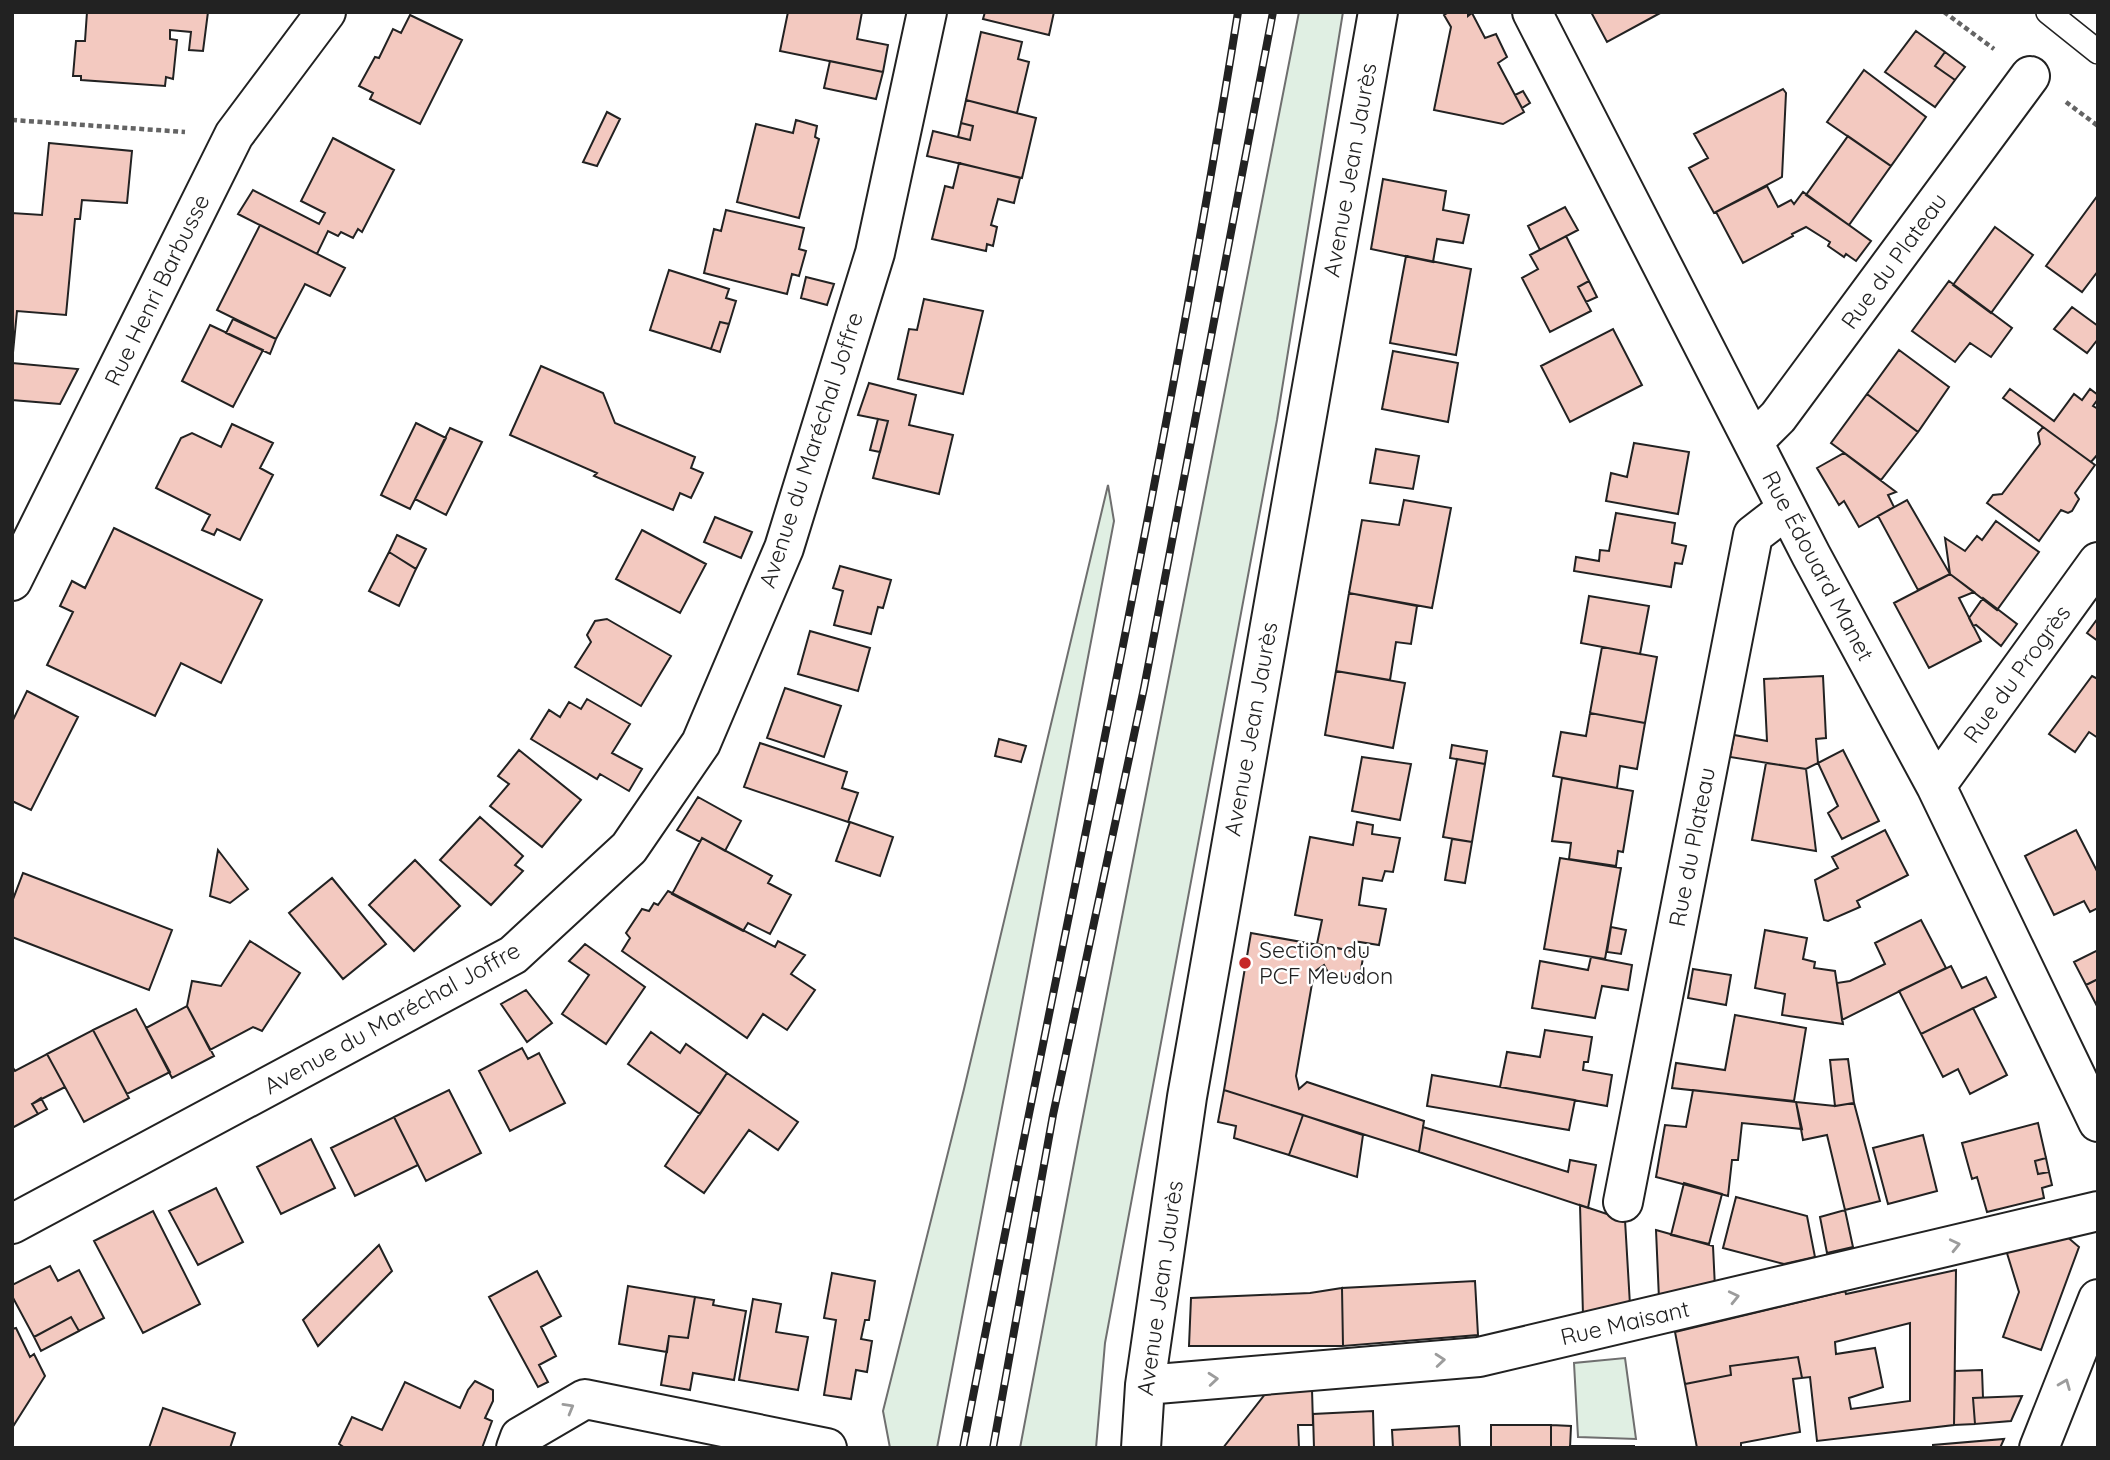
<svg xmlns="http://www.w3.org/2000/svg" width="2110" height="1460" viewBox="0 0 2110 1460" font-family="Quicksand,sans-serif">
<rect width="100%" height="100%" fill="#fff"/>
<path fill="#e0efe3" stroke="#6f6f6f" stroke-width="2" d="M 1299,12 L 1343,12 L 1277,420 L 1105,1343 L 1096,1448 L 1020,1448 L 1078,1142 Z
M 1108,485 L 1114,521 L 937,1448 L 890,1448 L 883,1411 L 964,1089 Z
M 1625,1358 L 1636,1439 L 1578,1437 L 1574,1363 Z"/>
<path fill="#f3c9c0" stroke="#222" stroke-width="2" fill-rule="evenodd" d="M 87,12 L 208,12 L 203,51 L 189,50 L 191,32 L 170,30 L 170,39 L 177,40 L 173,79 L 166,77 L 165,86 L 81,80 L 81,76 L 73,76 L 76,41 L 85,41 Z
M 788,12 L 862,12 L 857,39 L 888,45 L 883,72 L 780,51 Z
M 985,12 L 1054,12 L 1049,35 L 983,19 Z
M 1449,12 L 1468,12 L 1468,16 L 1472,13 L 1485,38 L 1496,34 L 1507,57 L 1498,63 L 1524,112 L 1503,124 L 1434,110 L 1451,27 L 1444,15 Z
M 1591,12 L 1662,12 L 1607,42 Z
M 410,15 L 462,40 L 420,124 L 370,99 L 373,93 L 359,86 L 375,57 L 379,58 L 393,29 L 401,33 Z
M 1916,31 L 1945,52 L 1935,66 L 1955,80 L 1935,107 L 1885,72 Z
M 981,32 L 1022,42 L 1018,59 L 1029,62 L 1017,113 L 966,100 Z
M 1945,52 L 1965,67 L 1955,80 L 1935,66 Z
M 830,61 L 883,72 L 876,99 L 824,88 Z
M 1864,70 L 1926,117 L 1891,166 L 1827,122 Z
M 1783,89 L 1786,93 L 1782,177 L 1714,213 L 1689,168 L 1708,158 L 1694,134 Z
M 1523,91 L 1530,103 L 1522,108 L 1515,95 Z
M 966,100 L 1036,118 L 1022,178 L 927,156 L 933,131 L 970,140 L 973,126 L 961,123 Z
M 607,112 L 620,119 L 597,166 L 583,162 Z
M 796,120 L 817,126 L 815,137 L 819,139 L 799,218 L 737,202 L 756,124 L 793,133 Z
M 961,123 L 973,126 L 970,140 L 958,137 Z
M 1848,136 L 1891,166 L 1849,225 L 1806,195 Z
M 333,138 L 394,170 L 362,232 L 358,229 L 353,238 L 341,232 L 338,236 L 328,231 L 317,254 L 238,214 L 253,190 L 319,224 L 325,213 L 301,201 Z
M 49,143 L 132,151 L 127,203 L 82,200 L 80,219 L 75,219 L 66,315 L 17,311 L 12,363 L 12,213 L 42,215 Z
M 959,163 L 1020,178 L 1014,203 L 998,199 L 991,225 L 997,227 L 993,246 L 987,244 L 986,251 L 932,239 L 945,186 L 953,188 Z
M 1383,179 L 1446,191 L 1443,210 L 1469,215 L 1463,243 L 1437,239 L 1433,262 L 1371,249 Z
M 1767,186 L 1778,207 L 1791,200 L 1794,204 L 1803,192 L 1871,241 L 1856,261 L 1846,254 L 1844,257 L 1828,246 L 1830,242 L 1806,227 L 1792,234 L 1793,236 L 1743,263 L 1716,212 Z
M 2098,195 L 2098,271 L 2082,292 L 2046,266 Z
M 1565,207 L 1578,230 L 1540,250 L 1528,226 Z
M 726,210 L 804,228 L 799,249 L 806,251 L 799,276 L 792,274 L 787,294 L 704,273 L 714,229 L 721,231 Z
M 260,225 L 345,268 L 330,296 L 305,284 L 276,339 L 217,310 Z
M 1995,227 L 2033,255 L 1991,313 L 1953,285 Z
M 1566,236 L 1589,281 L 1578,287 L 1591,311 L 1550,332 L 1522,278 L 1538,269 L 1530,255 Z
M 1406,256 L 1471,269 L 1456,355 L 1390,343 Z
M 669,270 L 729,289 L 726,298 L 736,301 L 729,324 L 720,322 L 711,349 L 650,330 Z
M 806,277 L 834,284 L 827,305 L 801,298 Z
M 1589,281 L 1597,297 L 1586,302 L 1578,287 Z
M 1949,281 L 2012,328 L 1991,357 L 1970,343 L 1955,362 L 1912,331 Z
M 924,299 L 983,311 L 963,394 L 898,379 L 909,329 L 917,330 Z
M 2072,307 L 2098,326 L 2098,339 L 2087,353 L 2054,329 Z
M 233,319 L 276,339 L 270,354 L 226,333 Z
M 720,322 L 729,324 L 720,352 L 711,349 Z
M 210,325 L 263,350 L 233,407 L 182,381 Z
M 1613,329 L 1642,385 L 1570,422 L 1541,366 Z
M 1899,350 L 1949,387 L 1918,432 L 1867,394 Z
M 1393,351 L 1458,363 L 1448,422 L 1382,409 Z
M 12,363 L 78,369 L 60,404 L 12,400 Z
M 541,366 L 603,393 L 615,423 L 695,457 L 691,468 L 703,473 L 691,498 L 680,493 L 673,510 L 594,476 L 597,473 L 510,435 Z
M 869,383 L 916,395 L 909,425 L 953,435 L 939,494 L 873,478 L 888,421 L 858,415 Z
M 2010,389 L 2054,421 L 2074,394 L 2082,400 L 2090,389 L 2098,395 L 2098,399 L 2093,406 L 2098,409 L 2098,454 L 2091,462 L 2003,398 Z
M 1867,394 L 1918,432 L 1881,480 L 1831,443 Z
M 878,419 L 888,421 L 880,452 L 870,450 Z
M 416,423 L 446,438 L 410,509 L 381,495 Z
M 232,424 L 273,443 L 260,468 L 273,475 L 240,540 L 217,529 L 214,535 L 202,530 L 210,515 L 156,488 L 181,438 L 192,433 L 221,447 Z
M 2043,427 L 2095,465 L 2075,493 L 2079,499 L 2072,511 L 2068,513 L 2061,510 L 2039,541 L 1987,503 L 1993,495 L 2002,494 L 2040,444 L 2038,433 Z
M 450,428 L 482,442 L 446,515 L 415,499 Z
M 1634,443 L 1689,452 L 1678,514 L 1606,501 L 1611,473 L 1627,477 Z
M 1376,449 L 1419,456 L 1413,489 L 1370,483 Z
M 1844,453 L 1896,492 L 1888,495 L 1894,507 L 1859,527 L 1844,501 L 1839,505 L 1817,468 Z
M 1404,500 L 1451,508 L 1432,608 L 1349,593 L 1362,520 L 1399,525 Z
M 1907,500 L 1950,574 L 1918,590 L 1878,516 Z
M 1616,513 L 1675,523 L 1672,543 L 1686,546 L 1682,564 L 1675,563 L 1671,587 L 1574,571 L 1576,557 L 1599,561 L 1600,550 L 1609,551 Z
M 715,517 L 752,532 L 741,558 L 704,542 Z
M 1996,521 L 2039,552 L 1997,610 L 1950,574 L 1945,538 L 1965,551 L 1977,536 L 1982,540 Z
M 114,528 L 262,600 L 221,683 L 181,663 L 155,716 L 47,665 L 73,612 L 60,606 L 72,581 L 85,588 Z
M 642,530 L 706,564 L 680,613 L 616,579 Z
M 397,535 L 426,549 L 416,569 L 389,552 Z
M 389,552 L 416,569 L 399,606 L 369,591 Z
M 840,566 L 891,580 L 883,608 L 878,607 L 871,634 L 834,625 L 843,591 L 833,588 Z
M 1950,574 L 1974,592 L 1959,598 L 1981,641 L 1929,668 L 1894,603 Z
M 1349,593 L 1417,606 L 1411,644 L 1396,642 L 1390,680 L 1336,671 Z
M 1589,596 L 1649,606 L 1640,654 L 1581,643 Z
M 1983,598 L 2017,624 L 2001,646 L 1976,625 L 1973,626 L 1969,618 Z
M 2098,618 L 2098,641 L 2087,633 Z
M 607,619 L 671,656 L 641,706 L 575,667 L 591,642 L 587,635 L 595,621 Z
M 810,631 L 870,648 L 858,691 L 798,674 Z
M 1602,647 L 1657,657 L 1645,723 L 1590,713 Z
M 1336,671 L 1405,683 L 1393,748 L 1325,735 Z
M 1823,676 L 1826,738 L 1816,739 L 1818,763 L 1806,769 L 1730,757 L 1734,735 L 1767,741 L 1764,679 Z
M 2092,676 L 2098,679 L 2098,738 L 2089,732 L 2075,752 L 2049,734 Z
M 785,688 L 841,706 L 824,757 L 767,738 Z
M 27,691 L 78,717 L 31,810 L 12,801 L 12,722 Z
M 587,699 L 630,724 L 612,753 L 642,769 L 629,791 L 600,774 L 597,779 L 531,739 L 549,710 L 560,717 L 569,702 L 581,709 Z
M 1590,713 L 1645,723 L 1637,769 L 1620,766 L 1617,788 L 1553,776 L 1561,732 L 1586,736 Z
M 999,739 L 1026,746 L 1021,762 L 995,756 Z
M 760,743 L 847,772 L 842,788 L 858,793 L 848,822 L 744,787 Z
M 1452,745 L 1487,751 L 1485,764 L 1450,758 Z
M 519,750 L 581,800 L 542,847 L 490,806 L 509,784 L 498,776 Z
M 1843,750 L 1879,821 L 1842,839 L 1828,813 L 1838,806 L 1818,763 Z
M 1362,757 L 1411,764 L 1400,820 L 1352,811 Z
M 1457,759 L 1485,764 L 1472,842 L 1443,837 Z
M 1766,763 L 1806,769 L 1816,851 L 1752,840 Z
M 1562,778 L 1633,791 L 1623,852 L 1618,851 L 1616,866 L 1569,859 L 1571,843 L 1552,841 Z
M 698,797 L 741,821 L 725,851 L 702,838 L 700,842 L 677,830 Z
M 480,817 L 523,856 L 515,865 L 523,871 L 491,905 L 440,860 Z
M 850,822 L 893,837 L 880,876 L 836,861 Z
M 1357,822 L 1373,825 L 1372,834 L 1400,838 L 1393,872 L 1385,871 L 1382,881 L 1363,878 L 1359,905 L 1386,909 L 1379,945 L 1353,941 L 1352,951 L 1317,944 L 1322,920 L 1295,915 L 1310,837 L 1353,845 Z
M 1885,830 L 1908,875 L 1857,901 L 1860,907 L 1828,921 L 1824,920 L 1815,880 L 1838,868 L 1832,857 Z
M 2076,830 L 2098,873 L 2098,908 L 2090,912 L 2084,901 L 2054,915 L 2025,856 Z
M 702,838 L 772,876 L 768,883 L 791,895 L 770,934 L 748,923 L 743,931 L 672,894 Z
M 1452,839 L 1472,842 L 1465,883 L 1445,880 Z
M 218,850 L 248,889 L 230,903 L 210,896 Z
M 1560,858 L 1621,868 L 1605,959 L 1544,949 Z
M 415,860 L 460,906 L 414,951 L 369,905 Z
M 23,873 L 172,930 L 149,990 L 12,937 L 12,902 Z
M 332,878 L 386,944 L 343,979 L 289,913 Z
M 668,891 L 775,947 L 778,941 L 805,955 L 791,974 L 815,990 L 787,1030 L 763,1014 L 747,1038 L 622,951 L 630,938 L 626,933 L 642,909 L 649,911 L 654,903 L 658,905 Z
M 1921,920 L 1946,968 L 1842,1020 L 1837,983 L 1850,981 L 1885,964 L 1875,943 Z
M 1611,927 L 1626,930 L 1621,954 L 1607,952 Z
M 1765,930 L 1807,938 L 1803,959 L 1815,962 L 1814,968 L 1835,971 L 1843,1024 L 1782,1015 L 1785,994 L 1755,988 Z
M 1251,933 L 1364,953 L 1359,979 L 1329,974 L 1324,965 L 1314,972 L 1296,1076 L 1299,1089 L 1307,1082 L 1424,1121 L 1419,1152 L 1224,1090 Z
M 250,941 L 300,973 L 262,1031 L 253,1027 L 210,1050 L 187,1006 L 192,981 L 221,986 Z
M 585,944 L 645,987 L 606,1044 L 562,1014 L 589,975 L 569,961 Z
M 2098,950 L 2098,979 L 2086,985 L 2074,962 Z
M 1591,957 L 1632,965 L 1628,990 L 1602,986 L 1595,1018 L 1532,1008 L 1540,961 L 1588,970 Z
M 1951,966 L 1962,988 L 1986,977 L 1996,997 L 1921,1034 L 1899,991 Z
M 1693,969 L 1731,975 L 1726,1005 L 1688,998 Z
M 2098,979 L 2098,1008 L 2086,985 Z
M 526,990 L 552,1023 L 527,1042 L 501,1004 Z
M 187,1006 L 214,1056 L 172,1078 L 146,1028 Z
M 1973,1008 L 2007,1075 L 1970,1094 L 1958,1069 L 1943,1077 L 1921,1034 Z
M 136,1009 L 170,1072 L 127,1094 L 93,1030 Z
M 1735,1015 L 1806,1028 L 1794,1101 L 1672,1088 L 1676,1063 L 1725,1070 Z
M 93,1030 L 129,1098 L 84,1122 L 47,1054 Z
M 1545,1030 L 1592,1037 L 1588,1062 L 1584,1062 L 1583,1070 L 1612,1075 L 1607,1106 L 1500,1087 L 1507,1052 L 1540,1057 Z
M 651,1032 L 680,1053 L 686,1044 L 727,1073 L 700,1114 L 628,1064 Z
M 522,1048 L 528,1059 L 539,1053 L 565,1103 L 510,1131 L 479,1071 Z
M 47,1054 L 65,1087 L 32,1104 L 38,1114 L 12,1128 L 12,1066 L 15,1071 Z
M 1848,1059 L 1854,1103 L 1835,1106 L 1830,1060 Z
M 727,1073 L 798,1122 L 778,1150 L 749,1130 L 704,1193 L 665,1166 Z
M 1432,1075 L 1575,1100 L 1569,1130 L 1427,1106 Z
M 449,1090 L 481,1153 L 426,1181 L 394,1117 Z
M 1224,1090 L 1303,1115 L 1289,1155 L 1234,1138 L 1236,1126 L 1218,1122 Z
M 1693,1090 L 1796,1102 L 1802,1129 L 1742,1123 L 1738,1160 L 1732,1160 L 1728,1196 L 1656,1177 L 1665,1125 L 1686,1127 Z
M 41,1098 L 47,1109 L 38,1114 L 32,1104 Z
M 1796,1102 L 1835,1106 L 1854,1103 L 1880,1201 L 1845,1210 L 1827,1135 L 1803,1140 Z
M 1303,1115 L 1363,1135 L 1357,1177 L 1289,1155 Z
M 394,1117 L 418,1165 L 355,1196 L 331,1148 Z
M 2038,1123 L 2046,1158 L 2035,1161 L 2038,1174 L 2049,1172 L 2052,1185 L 2042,1188 L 2044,1198 L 1987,1212 L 1977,1177 L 1972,1179 L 1962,1143 Z
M 1423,1127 L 1568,1172 L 1570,1160 L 1596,1165 L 1588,1208 L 1419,1152 Z
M 1923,1135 L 1937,1191 L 1888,1204 L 1873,1148 Z
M 311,1139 L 335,1188 L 281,1214 L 257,1167 Z
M 2046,1158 L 2049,1172 L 2038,1174 L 2035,1161 Z
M 1684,1183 L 1722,1194 L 1709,1244 L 1671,1235 Z
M 216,1188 L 243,1242 L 198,1265 L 169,1211 Z
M 1736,1197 L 1807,1216 L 1815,1257 L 1784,1264 L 1723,1248 Z
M 1580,1205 L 1625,1220 L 1630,1305 L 1583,1315 Z
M 1845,1210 L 1853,1247 L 1827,1253 L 1820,1217 Z
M 153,1211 L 200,1304 L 143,1333 L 94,1241 Z
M 1656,1230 L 1713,1246 L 1715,1288 L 1659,1299 Z
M 2065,1235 L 2079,1247 L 2041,1350 L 2003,1337 L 2019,1292 L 2006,1250 Z
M 379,1245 L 392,1271 L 318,1346 L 303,1320 Z
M 50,1266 L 58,1281 L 79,1270 L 104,1318 L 79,1331 L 71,1317 L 34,1337 L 12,1296 L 12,1285 Z
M 1956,1270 L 1954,1425 L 1817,1441 L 1810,1377 L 1802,1378 L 1798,1357 L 1730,1366 L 1731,1375 L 1685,1384 L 1675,1332 L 1845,1291 L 1846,1294 ZM 1910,1323 L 1910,1401 L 1851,1409 L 1849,1398 L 1883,1387 L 1875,1348 L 1836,1354 L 1835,1342 Z
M 537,1271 L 561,1316 L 541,1327 L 556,1356 L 539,1365 L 548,1382 L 538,1387 L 489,1297 Z
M 832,1273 L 875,1281 L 869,1320 L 865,1320 L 861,1339 L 872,1341 L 867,1372 L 856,1370 L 851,1399 L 824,1395 L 836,1320 L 824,1318 Z
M 1475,1281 L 1478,1335 L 1343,1346 L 1342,1288 Z
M 628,1286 L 695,1297 L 688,1338 L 669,1336 L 667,1352 L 619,1344 Z
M 1342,1288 L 1343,1346 L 1189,1346 L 1191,1298 L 1310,1293 Z
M 695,1297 L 714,1300 L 713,1305 L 746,1311 L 734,1380 L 693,1373 L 690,1390 L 661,1385 L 669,1336 L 688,1338 Z
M 753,1299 L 781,1304 L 776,1332 L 808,1337 L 798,1390 L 739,1380 Z
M 71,1317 L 79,1331 L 41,1351 L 34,1337 Z
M 16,1328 L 30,1357 L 34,1354 L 45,1376 L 12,1428 L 12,1329 Z
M 1798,1357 L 1802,1378 L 1793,1379 L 1800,1432 L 1741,1443 L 1741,1448 L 1697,1448 L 1685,1384 L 1731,1375 L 1730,1366 Z
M 1982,1370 L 1983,1398 L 1973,1398 L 1975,1424 L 1954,1425 L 1955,1371 Z
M 475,1381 L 493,1390 L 493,1401 L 485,1418 L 492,1421 L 482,1448 L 345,1448 L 339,1444 L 352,1417 L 382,1430 L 405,1382 L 460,1408 L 468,1390 Z
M 1312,1389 L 1313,1425 L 1298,1425 L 1299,1448 L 1223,1448 L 1266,1393 Z
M 2022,1396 L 2011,1421 L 1975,1424 L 1973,1398 Z
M 163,1408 L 235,1433 L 230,1448 L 149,1448 Z
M 1373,1411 L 1374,1448 L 1314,1448 L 1313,1414 Z
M 1491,1425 L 1551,1425 L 1551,1448 L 1491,1448 Z
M 1551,1425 L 1571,1426 L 1570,1448 L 1551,1448 Z
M 1459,1426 L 1460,1448 L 1393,1448 L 1392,1430 Z
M 2004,1439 L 2000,1448 L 1933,1448 L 1933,1445 Z
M 1570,1446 L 1634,1446 L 1634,1448 L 1570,1448 Z"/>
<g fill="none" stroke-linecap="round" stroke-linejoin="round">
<g stroke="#222" stroke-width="26">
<path id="service" d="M 2048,12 L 2098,52"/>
</g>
<g stroke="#222" stroke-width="42">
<path id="minor" d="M 1532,12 L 1811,555 L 1936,786 L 2098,1122
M 1753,442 L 1778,417 L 2030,76
M 1936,786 L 2098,562
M 1623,1202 L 1753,535 L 1775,518 L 1788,511
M 12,1224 L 513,955 L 629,848 L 701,743 L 784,548 L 875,253 L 927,12
M 1145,1385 L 1479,1357 L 2098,1211
M 516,1448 L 520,1437 L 585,1399 L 827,1448
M 1141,1448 L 1145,1385 L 1187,1097 L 1378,12
M 2039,1448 L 2098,1299"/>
</g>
<g stroke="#222" stroke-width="42">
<path id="tertiary" d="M 12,581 L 234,135 L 326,12"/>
</g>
<path stroke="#646464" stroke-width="4.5" stroke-dasharray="5 3.5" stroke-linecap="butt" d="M 1944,12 L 1994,49
M 2066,102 L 2098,126
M 12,120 L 185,132"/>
<use href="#service" stroke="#fff" stroke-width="23"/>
<use href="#minor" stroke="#fff" stroke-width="38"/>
<use href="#tertiary" stroke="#fff" stroke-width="38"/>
<g stroke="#222" stroke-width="8">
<path id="rail" d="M 963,1448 C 1055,969 1161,493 1238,12
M 993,1448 L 1053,1115 L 1144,688 L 1273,12"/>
</g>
<use href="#rail" stroke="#fff" stroke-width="5" stroke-dasharray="16" stroke-linecap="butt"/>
</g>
<defs><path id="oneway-chevron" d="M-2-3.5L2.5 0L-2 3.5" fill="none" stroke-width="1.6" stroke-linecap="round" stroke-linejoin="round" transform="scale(1.75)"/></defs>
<g stroke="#9c9c9c">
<use href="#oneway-chevron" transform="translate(1955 1245) rotate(-13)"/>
<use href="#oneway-chevron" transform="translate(1734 1297) rotate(-13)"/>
<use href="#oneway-chevron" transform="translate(1440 1360) rotate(-5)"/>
<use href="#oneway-chevron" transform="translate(1213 1379) rotate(-5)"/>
<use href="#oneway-chevron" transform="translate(2065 1384) rotate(-68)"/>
<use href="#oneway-chevron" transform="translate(569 1408) rotate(-30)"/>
</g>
<circle fill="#c62828" stroke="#fff" stroke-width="2.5" cx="1245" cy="963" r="7"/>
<g text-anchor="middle" stroke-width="5" stroke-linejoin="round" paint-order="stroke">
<g font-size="23" fill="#222" stroke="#fff">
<text transform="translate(1350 170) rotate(-80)" y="8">Avenue Jean Jaurès</text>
<text transform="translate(1894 261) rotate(-54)" y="8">Rue du Plateau</text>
<text transform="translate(157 290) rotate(-64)" y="8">Rue Henri Barbusse</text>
<text transform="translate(811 450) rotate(-72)" y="8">Avenue du Maréchal Joffre</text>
<text transform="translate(1818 566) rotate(62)" y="8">Rue Édouard Manet</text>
<text transform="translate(2017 674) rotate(-54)" y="8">Rue du Progrès</text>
<text transform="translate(1251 729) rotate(-80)" y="8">Avenue Jean Jaurès</text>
<text transform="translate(1692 847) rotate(-79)" y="8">Rue du Plateau</text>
<text transform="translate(392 1018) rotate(-29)" y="8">Avenue du Maréchal Joffre</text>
<text transform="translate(1160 1288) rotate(-82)" y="8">Avenue Jean Jaurès</text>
<text transform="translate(1625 1323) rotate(-13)" y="8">Rue Maisant</text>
</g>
<g font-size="23" fill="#222" stroke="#fff" text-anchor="start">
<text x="1259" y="958">Section du<tspan x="1259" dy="26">PCF Meudon</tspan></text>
</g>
</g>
<rect width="2110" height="1460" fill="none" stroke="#222222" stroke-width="28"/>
</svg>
